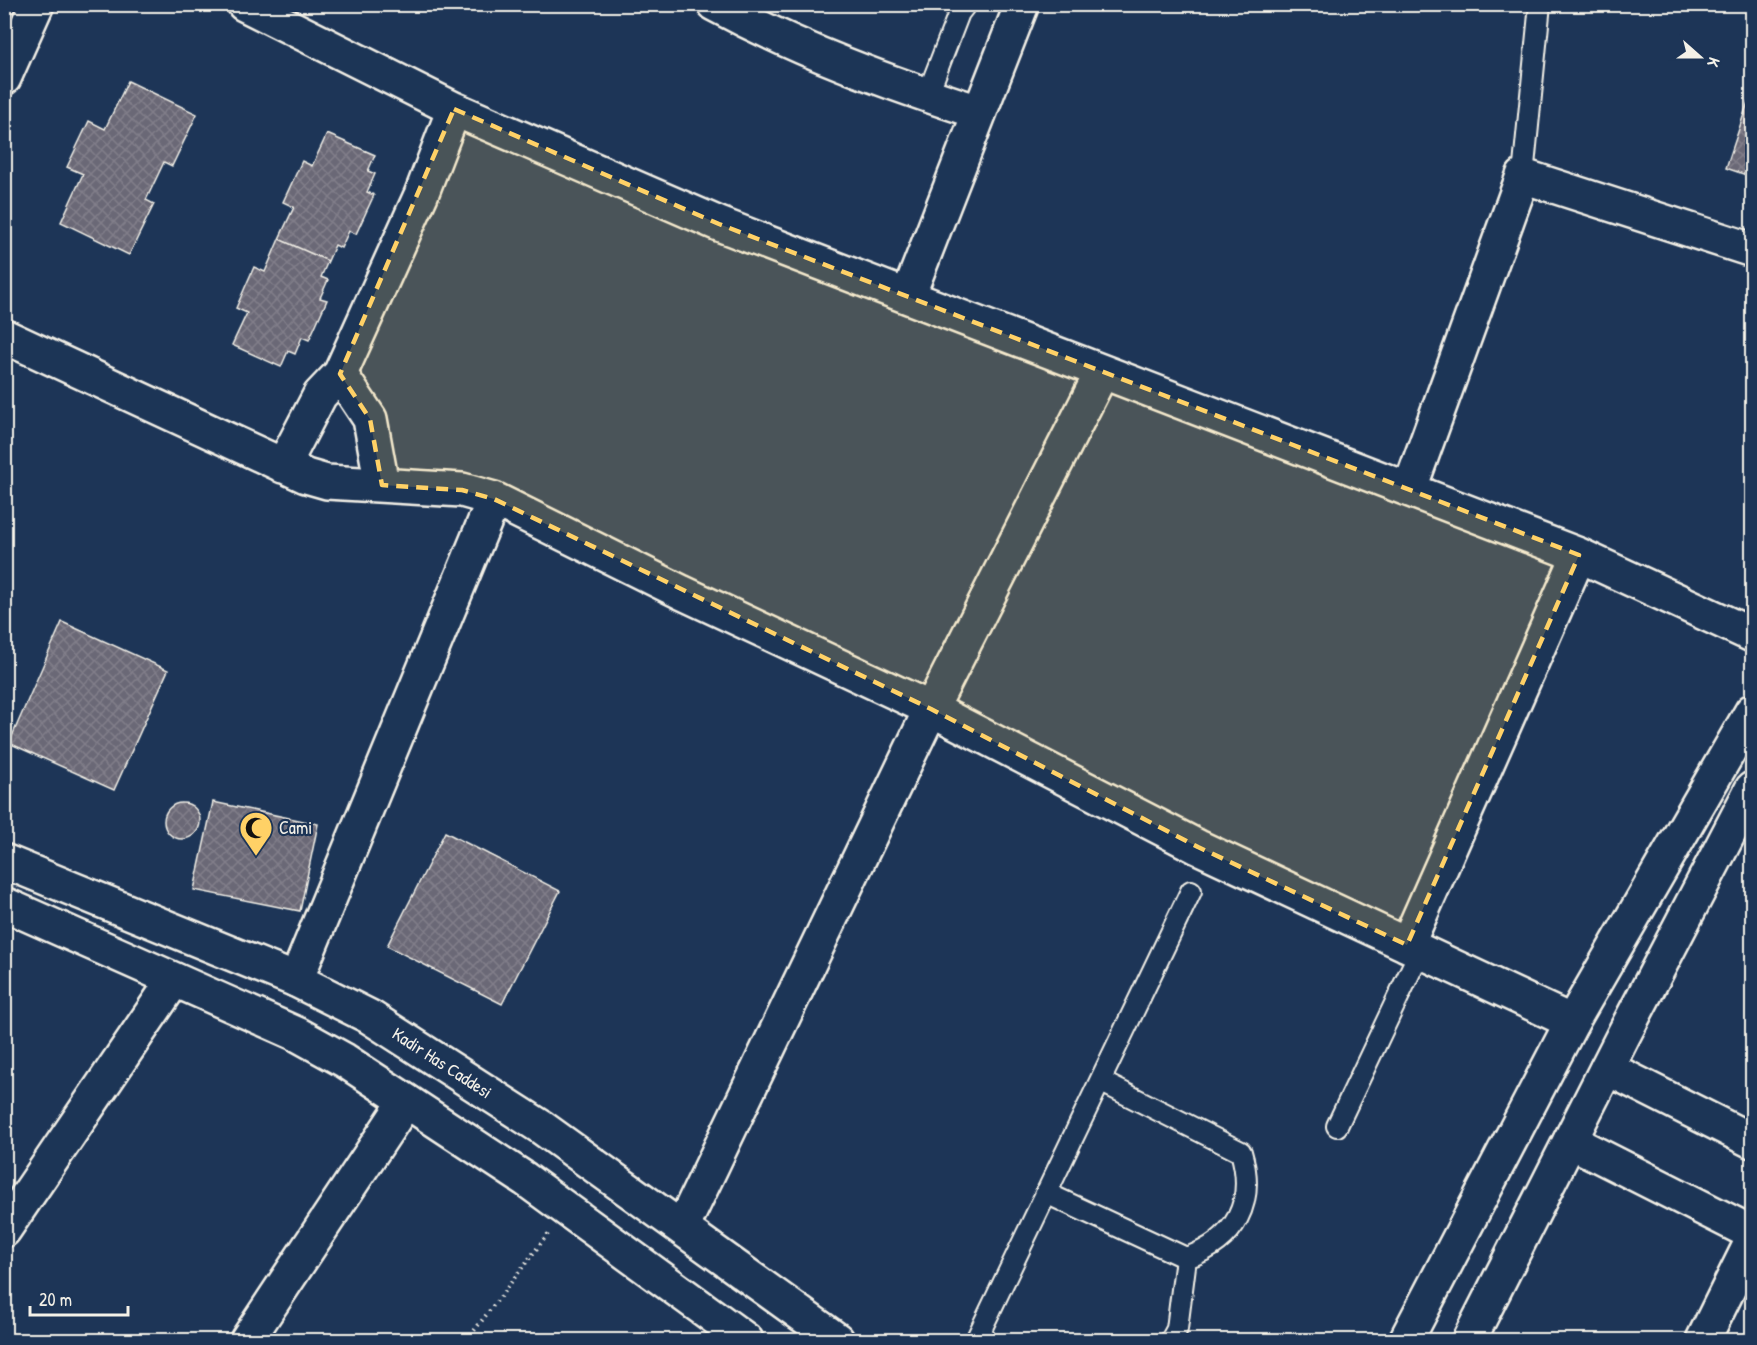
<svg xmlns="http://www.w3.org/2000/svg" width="1757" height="1345" viewBox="0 0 1757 1345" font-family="'Patrick Hand',sans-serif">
<defs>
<pattern id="building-cross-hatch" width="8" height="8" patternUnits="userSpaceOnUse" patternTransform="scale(1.5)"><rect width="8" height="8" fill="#6b6876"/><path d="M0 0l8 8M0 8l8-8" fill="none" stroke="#817e8a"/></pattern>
</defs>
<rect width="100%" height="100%" fill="#1d3557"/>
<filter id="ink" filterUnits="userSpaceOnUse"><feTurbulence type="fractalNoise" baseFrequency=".0167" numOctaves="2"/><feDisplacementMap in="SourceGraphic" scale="12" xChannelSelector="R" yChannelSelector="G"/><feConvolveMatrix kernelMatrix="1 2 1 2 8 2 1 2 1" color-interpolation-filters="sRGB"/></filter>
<g filter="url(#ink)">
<path fill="url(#building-cross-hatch)" stroke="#f4f1e8" stroke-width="1.5" d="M 128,81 L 197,114 L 172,166 L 164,162 L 146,200 L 154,204 L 129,255 L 61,222 L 83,174 L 67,167 L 89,121 L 105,129 Z
M 1752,90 L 1752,177 L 1726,168 Z
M 327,134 L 375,155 L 368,171 L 375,174 L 367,192 L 374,195 L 356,234 L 349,231 L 341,248 L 335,245 L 328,261 L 279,239 L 294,207 L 283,202 L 302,161 L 312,166 Z
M 279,239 L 328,261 L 321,277 L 328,280 L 320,298 L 327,300 L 309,340 L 302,337 L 295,354 L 288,351 L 281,367 L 232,345 L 247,313 L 236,308 L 254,267 L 265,272 Z
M 62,622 L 168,670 L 114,790 L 9,743 Z
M 213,802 L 318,824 L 300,911 L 194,890 Z
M164 821a18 18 0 1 1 36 0a18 18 0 1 1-36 0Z
M 445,832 L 560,891 L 502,1004 L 387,946 Z"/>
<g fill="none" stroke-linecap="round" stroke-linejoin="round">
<g stroke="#f4f1e8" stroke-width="24">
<path id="lane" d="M 927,96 L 959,13 L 966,4
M 1523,176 L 1540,4
M 1337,1126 L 1420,951
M 1046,1193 L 1186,1258 C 1236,1241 1256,1202 1241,1152 L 1100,1081
M 976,1340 L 1191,891
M 1171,1340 L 1177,1329 L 1186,1258"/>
</g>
<g stroke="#f4f1e8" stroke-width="38">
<path id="street" d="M 244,4 L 454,109 L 719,224 L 1579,555 L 1752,635
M 714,4 C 799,50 888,83 979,112
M 4,78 L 37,4
M 908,296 L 1022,4
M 4,336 L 306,476 L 327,482 L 462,490 L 494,499 L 681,592 L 931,709 L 1198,847 L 1572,1022
M 340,374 L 370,419 L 382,485
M 283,466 L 320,395 L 340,374 L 421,195 L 454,109
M 1410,488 L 1523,176 L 1752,250
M 1407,945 L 1579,555
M 296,980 L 494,499
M 1607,1068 L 1752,1141
M 1570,1141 L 1752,1233
M 682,1228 L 931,709 L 1102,372
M 4,1230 L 174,980
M 247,1340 L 406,1101
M 1703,1340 L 1752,1241"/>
</g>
<g stroke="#f4f1e8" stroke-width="38">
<path id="secondary" d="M 4,861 L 296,980 L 370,1017 L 541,1127 L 837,1340
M 4,904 L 297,1034 L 344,1060 L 525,1179 L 746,1340
M 1406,1340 L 1572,1022 L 1752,711
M 1469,1340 L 1623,1036 L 1752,789"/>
</g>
<path stroke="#f4f1e8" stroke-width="4" stroke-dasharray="1.5 4.5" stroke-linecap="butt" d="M 467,1340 L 548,1234"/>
<use href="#lane" stroke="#1d3557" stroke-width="20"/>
<use href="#street" stroke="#1d3557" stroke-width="33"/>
<use href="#secondary" stroke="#1d3557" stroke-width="33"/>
</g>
</g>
<path fill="#ffd166" fill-opacity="0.2" stroke="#ffd166" stroke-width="4.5" stroke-dasharray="12 8" stroke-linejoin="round" d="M 454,109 L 719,224 L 1579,555 L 1407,945 L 1198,847 L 931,709 L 494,499 L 462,490 L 382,485 L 370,419 L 340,374 Z"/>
<defs>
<g id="mosque-pin" transform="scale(1.725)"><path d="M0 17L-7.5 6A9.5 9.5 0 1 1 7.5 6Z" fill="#ffd166" stroke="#1d3557"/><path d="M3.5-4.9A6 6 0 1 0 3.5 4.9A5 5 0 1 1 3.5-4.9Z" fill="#111"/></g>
</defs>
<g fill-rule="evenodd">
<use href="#mosque-pin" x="256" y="828"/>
</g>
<g text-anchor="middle" stroke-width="4.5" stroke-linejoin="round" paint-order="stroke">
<g font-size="18" fill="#f4f1e8" stroke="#1d3557" text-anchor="start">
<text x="279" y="834">Cami</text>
</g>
<g font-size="18" fill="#f4f1e8" stroke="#1d3557">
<text transform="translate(442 1063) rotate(33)" y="6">Kadir Has Caddesi</text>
</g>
</g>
<rect width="1757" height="1345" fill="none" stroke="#1d3557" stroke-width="24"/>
<rect x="12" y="12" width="1733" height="1321" fill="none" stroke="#f4f1e8" stroke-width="2" filter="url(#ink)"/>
<g transform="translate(1700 57) rotate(111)" stroke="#1d3557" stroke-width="4.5" paint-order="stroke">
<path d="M0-4.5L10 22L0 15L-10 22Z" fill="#f4f1e8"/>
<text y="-9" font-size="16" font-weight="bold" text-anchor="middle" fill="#f4f1e8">K</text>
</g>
<path d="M30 1306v9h98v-9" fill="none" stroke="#f4f1e8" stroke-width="3"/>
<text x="39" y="1306" font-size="18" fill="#f4f1e8" stroke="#1d3557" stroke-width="4.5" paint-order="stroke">20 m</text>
</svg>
